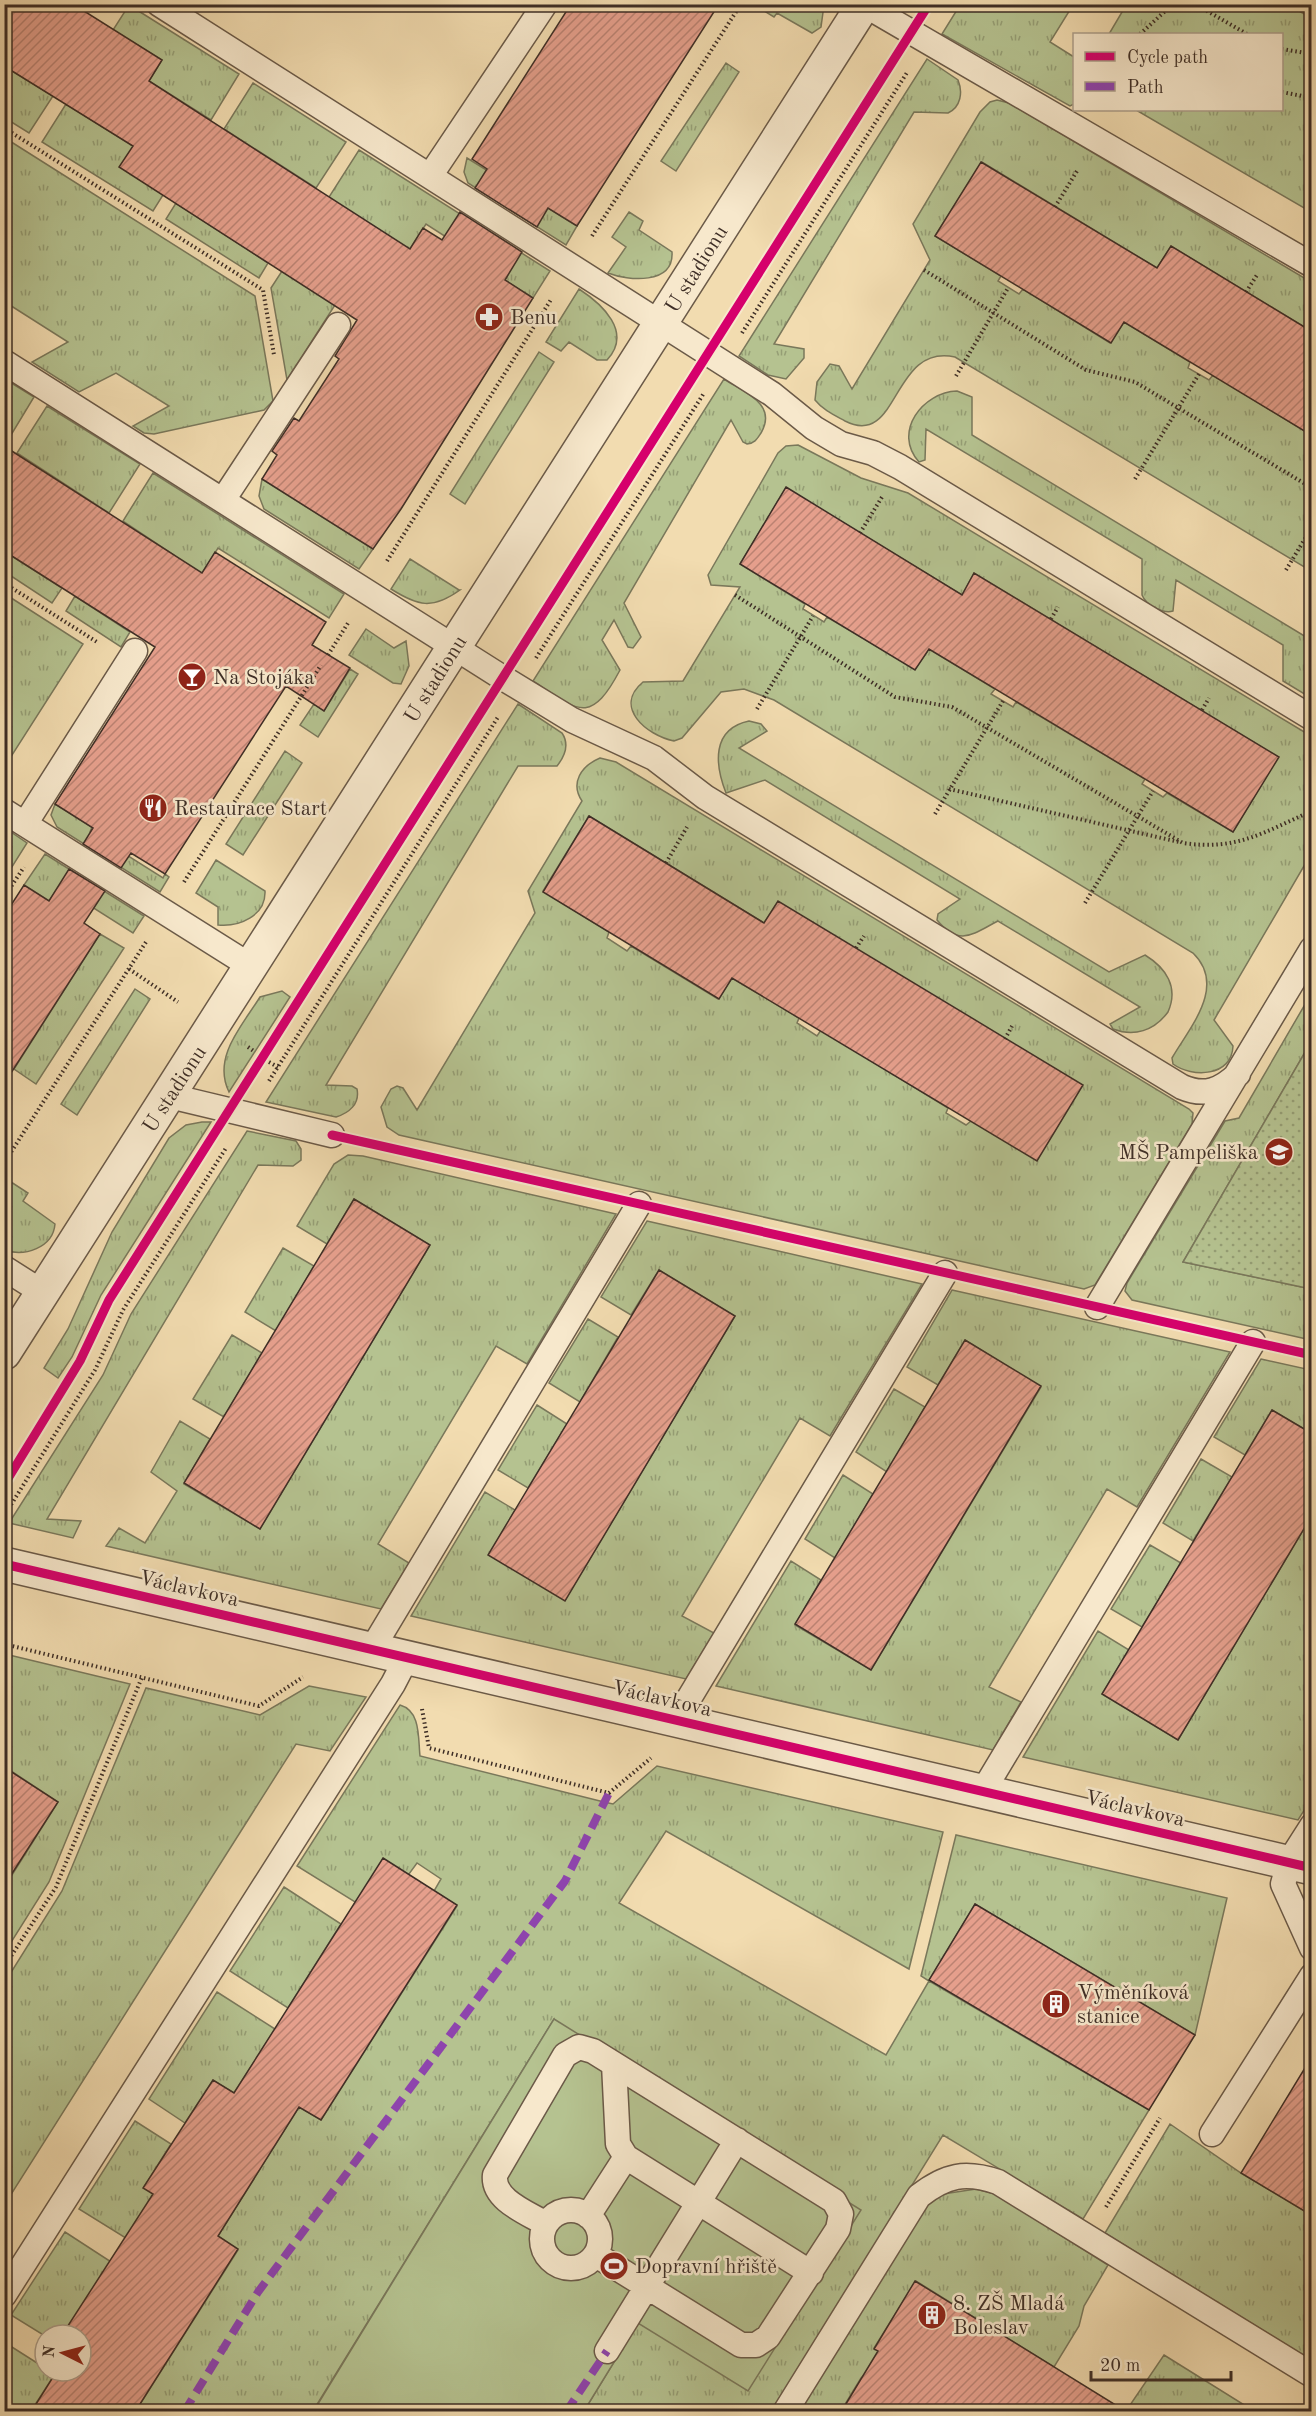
<svg xmlns="http://www.w3.org/2000/svg" width="1316" height="2416" viewBox="0 0 1316 2416" font-family="'Old Standard TT',serif">
<defs>
<pattern id="grass-tufts" width="24" height="20" patternUnits="userSpaceOnUse" patternTransform="scale(1.5)"><rect width="24" height="20" fill="#b5c290"/><path d="M3 7l-1-3M5 7V3M7 7l1-3M15 17l-1-3M17 17v-4M19 17l1-3" fill="none" stroke="#959e75"/></pattern>
<pattern id="garden-dots" width="8" height="8" patternUnits="userSpaceOnUse" patternTransform="scale(1.5)"><rect width="8" height="8" fill="#b5c290"/><path d="M2 2h.1M6 6h.1" fill="none" stroke="#959e75" stroke-width="1.8" stroke-linecap="round"/></pattern>
<pattern id="building-hatch" width="6" height="6" patternUnits="userSpaceOnUse" patternTransform="scale(1.5)"><rect width="6" height="6" fill="#e59f8c"/><path d="M-1 1l2-2M0 6l6-6M5 7l2-2" fill="none" stroke="#bb8272"/></pattern>
</defs>
<rect width="100%" height="100%" fill="#f2dcb0"/>
<filter id="stains"><feTurbulence type="fractalNoise" baseFrequency=".00333" numOctaves="4"/><feColorMatrix values="0 0 0 0 .2 0 0 0 0 .09 0 0 0 0 .02 0 0 0 .5 -.17"/></filter>
<radialGradient id="worn" r=".72"><stop offset=".6" stop-color="#630" stop-opacity="0"/><stop offset="1" stop-color="#630" stop-opacity=".3"/></radialGradient>
<path fill="url(#grass-tufts)" stroke="#7a785b" stroke-width="1.5" fill-rule="evenodd" d="M 764,4 L 824,5 L 821,27 L 812,33 L 777,13 L 774,17 L 761,9 Z
M 129,5 L 239,74 L 211,120 L 149,81 L 162,60 L 113,30 Z
M 960,5 L 1073,5 L 1050,42 L 1074,57 L 1074,104 L 1070,106 L 942,34 Z
M 1123,5 L 1288,5 L 1306,15 L 1311,6 L 1311,212 L 1136,110 L 1282,110 L 1282,34 L 1109,34 L 1125,7 Z
M 927,59 L 958,80 C 963,92 961,107 948,113 L 914,112 L 774,344 L 804,349 L 804,358 L 786,379 L 768,375 L 739,356 Z
M 726,63 L 739,72 L 676,171 L 661,161 Z
M 4,66 L 53,96 L 29,133 L 5,118 Z
M 253,83 L 346,142 L 316,188 L 224,129 Z
M 997,100 L 1009,103 L 1311,282 L 1311,331 L 1171,246 L 1157,268 L 982,162 L 935,236 L 1001,276 L 998,281 L 1019,294 L 1023,289 L 1110,343 L 1124,322 L 1190,362 L 1188,368 L 1209,380 L 1213,375 L 1311,435 L 1311,571 L 955,357 C 891,343 900,449 845,421 C 834,415 823,410 815,400 L 817,382 L 830,364 L 839,366 L 852,389 L 930,260 L 913,224 L 980,112 L 990,102 Z
M 66,104 L 133,146 L 163,195 L 153,211 L 42,142 Z
M 5,138 L 255,296 L 273,401 L 264,410 L 154,434 L 144,433 L 133,426 L 169,406 L 116,373 L 79,392 L 32,362 L 68,342 L 5,302 Z
M 359,150 L 550,271 L 533,298 L 451,246 L 454,242 L 426,224 L 404,258 L 329,197 Z
M 467,158 L 577,226 L 566,245 L 468,183 L 464,172 Z
M 176,203 L 268,263 L 259,278 L 166,219 Z
M 629,212 L 643,221 L 639,230 L 672,252 C 674,285 628,281 608,273 L 626,247 L 612,237 Z
M 282,271 L 335,305 L 287,380 L 271,288 Z
M 579,289 C 602,304 633,332 607,360 L 597,360 L 569,342 L 561,351 L 546,342 Z
M 539,352 L 554,362 L 465,504 L 450,494 Z
M 5,379 L 34,397 L 5,445 Z
M 724,379 C 744,392 778,404 761,433 C 757,439 755,443 747,444 L 743,442 L 731,420 L 624,603 L 641,637 L 633,648 L 628,647 L 614,620 L 602,640 L 620,670 C 590,727 577,710 533,681 Z
M 957,391 L 972,397 L 972,435 L 1311,640 L 1311,698 L 1283,681 L 1283,645 L 1176,580 L 1173,611 C 1163,614 1146,605 1142,595 L 1142,559 L 926,429 L 925,460 L 919,462 C 892,432 923,392 957,391 Z
M 47,406 L 140,464 L 109,513 L 17,453 Z
M 798,445 L 861,478 L 908,493 L 1311,736 L 1311,854 L 1214,1020 L 1233,1046 C 1232,1077 1192,1078 1173,1064 L 1172,1058 C 1190,1027 1227,986 1193,953 L 774,700 L 744,689 L 721,692 L 682,738 L 674,741 C 646,735 613,707 643,682 L 683,681 L 740,587 L 711,585 L 708,575 L 778,453 L 786,446 ZM 786,488 L 962,595 L 974,573 L 1278,757 L 1233,832 L 1167,793 L 1163,797 L 1142,784 L 1145,779 L 1016,702 L 1013,707 L 991,694 L 995,689 L 929,649 L 915,669 L 827,617 L 824,622 L 803,609 L 805,604 L 740,564 Z
M 153,473 L 344,594 L 329,618 L 218,548 L 198,580 L 174,555 L 123,521 Z
M 262,479 L 373,549 L 359,569 L 264,509 L 259,496 Z
M 4,551 L 62,588 L 52,603 L 5,572 Z
M 410,559 L 459,590 L 460,590 C 432,610 418,606 391,589 Z
M 5,594 L 83,644 L 5,766 Z
M 75,596 L 130,632 L 121,647 L 66,611 Z
M 366,629 L 394,648 L 406,641 L 409,666 L 401,684 L 393,683 L 349,655 Z
M 350,669 L 358,674 L 318,737 L 300,725 L 314,704 L 324,711 Z
M 518,704 L 562,733 C 570,745 565,756 557,766 L 518,766 L 326,1085 L 352,1086 L 357,1089 C 360,1104 349,1113 336,1117 L 266,1102 Z
M 749,721 L 761,724 L 767,731 L 739,748 L 1109,972 L 1145,955 C 1166,968 1179,987 1168,1012 C 1154,1031 1134,1037 1113,1029 L 1110,1024 L 1140,1007 L 998,921 C 974,933 960,948 937,920 L 938,914 L 960,899 L 765,780 L 726,793 C 715,765 711,729 749,721 Z
M 285,751 L 302,763 L 243,855 L 226,844 Z
M 600,758 L 616,762 L 1189,1109 L 1193,1113 L 1192,1124 L 1095,1285 L 1084,1289 L 399,1135 L 387,1127 L 381,1107 L 391,1089 L 397,1086 L 403,1088 L 417,1110 L 535,913 L 528,891 L 582,801 C 570,783 581,766 600,758 ZM 589,816 L 764,923 L 778,902 L 971,1121 L 966,1125 L 946,1113 L 948,1108 L 821,1030 L 817,1036 L 797,1023 L 799,1018 L 732,978 L 718,999 L 631,946 L 627,951 L 607,938 L 609,932 L 543,891 Z
M 55,804 L 92,827 L 90,832 L 163,878 L 165,874 L 169,877 L 160,892 L 57,827 L 51,815 Z
M 5,828 L 27,843 L 5,878 Z
M 45,854 L 144,916 L 133,933 L 59,886 L 49,901 L 24,885 Z
M 216,860 L 265,891 C 266,916 239,927 218,925 L 218,907 L 196,893 Z
M 100,934 L 124,948 L 36,1084 L 14,1069 Z
M 135,989 L 150,999 L 77,1115 L 61,1104 Z
M 282,991 L 290,997 L 229,1092 C 212,1057 242,1026 260,997 Z
M 1311,994 L 1311,1042 L 1183,1262 L 1311,1289 L 1311,1340 L 1132,1300 L 1125,1291 L 1127,1283 L 1225,1121 L 1239,1118 Z
M 202,1122 L 211,1122 L 101,1295 L 72,1357 L 58,1378 L 44,1368 L 68,1329 L 112,1232 L 169,1138 L 186,1125 Z
M 247,1131 L 296,1141 L 301,1149 L 301,1160 L 293,1166 L 258,1165 L 47,1519 L 81,1521 L 73,1538 L 9,1523 L 103,1375 L 131,1314 Z
M 348,1155 L 363,1156 L 616,1214 L 527,1364 L 496,1346 L 378,1544 L 409,1563 L 381,1609 L 106,1546 L 119,1528 L 145,1543 L 177,1491 L 151,1472 L 180,1421 L 210,1439 L 184,1484 L 260,1529 L 430,1245 L 354,1199 L 327,1244 L 297,1226 L 334,1164 Z
M 11,1182 L 28,1193 L 23,1201 L 55,1224 C 53,1248 24,1257 5,1250 L 5,1192 Z
M 647,1221 L 922,1284 L 830,1436 L 800,1418 L 682,1616 L 714,1633 L 686,1679 L 411,1616 L 485,1492 L 515,1510 L 489,1555 L 565,1600 L 735,1316 L 659,1270 L 631,1315 L 601,1297 Z
M 283,1248 L 314,1266 L 276,1331 L 245,1312 Z
M 952,1290 L 1230,1352 L 1137,1507 L 1107,1489 L 989,1687 L 1021,1702 L 993,1750 L 716,1686 L 791,1561 L 821,1580 L 795,1625 L 871,1670 L 1041,1387 L 965,1340 L 938,1385 L 907,1367 Z
M 588,1319 L 618,1337 L 580,1402 L 549,1383 Z
M 232,1335 L 262,1353 L 224,1417 L 193,1399 Z
M 1261,1359 L 1311,1370 L 1311,1433 L 1272,1410 L 1245,1455 L 1214,1437 Z
M 894,1389 L 925,1407 L 887,1472 L 856,1452 Z
M 537,1405 L 567,1424 L 528,1488 L 498,1470 Z
M 1201,1459 L 1232,1477 L 1193,1541 L 1163,1523 Z
M 843,1475 L 873,1494 L 835,1558 L 805,1539 Z
M 1311,1517 L 1312,1798 L 1298,1820 L 1023,1757 L 1098,1631 L 1129,1650 L 1102,1694 L 1178,1740 Z
M 1150,1545 L 1181,1563 L 1142,1627 L 1111,1609 Z
M 5,1654 L 130,1684 L 49,1882 L 5,1952 L 5,1886 L 58,1802 L 5,1767 Z
M 309,1686 L 366,1697 L 330,1751 L 296,1744 L 5,2204 L 5,1982 L 62,1891 L 146,1688 L 260,1715 Z
M 400,1705 C 421,1711 418,1738 420,1756 L 604,1802 L 613,1804 L 657,1766 L 943,1832 L 909,1969 L 666,1831 L 619,1903 L 886,2055 L 929,1981 L 921,1976 L 956,1835 L 1227,1898 L 1195,2035 L 975,1904 L 929,1981 L 1149,2110 L 1083,2219 L 943,2135 L 772,2411 L 584,2411 L 638,2323 L 554,2019 L 313,2411 L 135,2412 L 238,2250 L 218,2236 L 299,2107 L 321,2120 L 457,1906 L 434,1891 L 441,1879 L 417,1863 L 409,1874 L 355,1902 L 297,1866 Z
M 284,1887 L 341,1924 L 288,2008 L 230,1971 Z
M 217,1992 L 275,2029 L 234,2093 L 213,2080 L 185,2123 L 149,2099 Z
M 135,2121 L 171,2144 L 144,2187 L 165,2201 L 137,2245 L 79,2209 Z
M 1170,2124 L 1241,2173 L 1311,2215 L 1311,2360 L 1105,2233 Z
M 976,2189 L 995,2194 L 1108,2265 L 1084,2306 L 1079,2326 L 1054,2367 L 916,2281 L 874,2348 L 886,2356 L 861,2378 L 841,2411 L 799,2412 L 926,2206 L 943,2194 Z
M 65,2232 L 122,2269 L 79,2335 L 45,2336 L 11,2315 Z
M 4,2342 L 45,2368 L 45,2371 L 55,2374 L 31,2411 L 5,2411 Z
M 1164,2355 L 1254,2411 L 1126,2411 Z"/>
<path fill="url(#garden-dots)" stroke="#7a785b" stroke-width="1.5" d="M 1311,1042 L 1311,1289 L 1183,1262 Z"/>
<path fill="#b5c290" stroke="#7a785b" stroke-width="1.5" d="M 554,2019 L 861,2210 L 748,2391 L 638,2323 L 584,2411 L 313,2412 Z"/>
<path fill="url(#building-hatch)" stroke="#3e2e26" stroke-width="1.5" d="M 4,4 L 73,4 L 162,60 L 149,81 L 410,249 L 423,228 L 442,240 L 460,212 L 522,252 L 505,280 L 533,298 L 401,509 L 373,549 L 262,479 L 277,455 L 272,451 L 294,418 L 299,421 L 339,359 L 335,356 L 357,320 L 119,167 L 133,146 L 4,66 Z
M 571,4 L 719,4 L 577,226 L 548,208 L 537,227 L 475,188 L 487,169 L 472,159 Z
M 981,162 L 1157,268 L 1171,246 L 1311,331 L 1311,435 L 1124,322 L 1111,343 L 935,236 Z
M 4,446 L 202,573 L 215,552 L 326,622 L 312,645 L 350,668 L 324,711 L 286,686 L 165,874 L 131,853 L 121,868 L 83,844 L 93,828 L 55,804 L 155,647 L 4,551 Z
M 786,487 L 962,595 L 974,573 L 1279,757 L 1233,832 L 929,649 L 915,670 L 740,564 Z
M 589,816 L 764,923 L 778,901 L 1083,1085 L 1037,1161 L 732,978 L 719,999 L 543,892 Z
M 69,869 L 105,891 L 84,923 L 100,934 L 4,1084 L 4,916 L 24,885 L 49,901 Z
M 354,1199 L 430,1245 L 260,1529 L 184,1483 Z
M 659,1270 L 735,1316 L 565,1601 L 488,1555 Z
M 965,1340 L 1041,1386 L 871,1670 L 795,1624 Z
M 1272,1410 L 1311,1433 L 1311,1517 L 1178,1740 L 1102,1694 Z
M 4,1767 L 58,1802 L 4,1886 Z
M 383,1858 L 457,1905 L 321,2120 L 299,2107 L 218,2236 L 238,2249 L 135,2412 L 31,2412 L 55,2374 L 50,2371 L 81,2371 L 81,2335 L 62,2335 L 153,2194 L 143,2188 L 213,2080 L 234,2093 Z
M 975,1904 L 1195,2035 L 1149,2110 L 929,1980 Z
M 1311,2058 L 1311,2215 L 1241,2173 Z
M 915,2281 L 1127,2412 L 841,2412 L 878,2351 L 874,2349 Z"/>
<g fill="none" stroke-linecap="round" stroke-linejoin="round">
<g stroke="#6b5a48" stroke-width="27">
<path id="lane" d="M 159,4 L 772,394 L 814,428 L 841,444 L 873,453 L 900,467 L 1312,718
M 863,4 L 1312,265
M 430,176 L 545,4
M 4,362 L 503,678 L 572,720 L 654,758 L 705,797 L 1182,1087 C 1205,1097 1221,1090 1238,1074
M 223,500 L 338,325
M 4,811 L 252,967
M 25,824 L 135,651
M 170,1096 L 332,1135
M 4,1268 L 42,1292
M 1097,1307 L 1312,949
M 372,1649 L 639,1204
M 676,1720 L 945,1273
M 983,1791 L 1253,1342
M 1312,1826 L 1289,1862 L 1283,1884 L 1312,1948
M 614,2064 L 618,2144 L 626,2157 L 811,2273
M 1212,2134 L 1312,1976
M542 2239a29 29 0 1 1 58 0a29 29 0 1 1-58 0Z
M 588,2216 L 626,2157
M 546,2224 C 528,2213 492,2200 495,2175 L 565,2055 L 579,2047 L 593,2051 L 834,2201 L 841,2214 L 838,2229 L 768,2337 L 756,2345 L 741,2345 L 596,2255
M 4,2295 L 393,1684 L 407,1657
M 607,2351 L 737,2140
M 785,2412 L 919,2196 C 946,2175 965,2171 998,2182 L 1312,2375"/>
</g>
<g stroke="#6b5a48" stroke-width="36">
<path id="street" d="M 4,1353 L 864,4
M 4,1564 L 1312,1868"/>
</g>
<path stroke="#3e2e26" stroke-width="4" stroke-dasharray="1.5 3" stroke-linecap="butt" d="M 1195,4 L 1247,34
M 1140,34 L 1173,4
M 1282,49 L 1312,54
M 1282,92 L 1312,98
M 4,128 L 263,290 L 274,355
M 1055,207 L 1077,171
M 592,236 L 741,4
M 924,270 L 1086,370 L 1135,382 L 1312,488
M 1246,292 L 1257,275
M 742,333 L 908,71
M 956,376 L 1008,288
M 1135,479 L 1199,374
M 860,533 L 882,497
M 387,561 L 552,298
M 1286,570 L 1312,527
M 4,583 L 97,642
M 735,595 L 895,697 L 952,707 L 1183,843 C 1237,851 1264,832 1312,811
M 1051,619 L 1058,607
M 328,655 L 348,623
M 536,658 L 704,393
M 757,709 L 813,616
M 1202,710 L 1209,698
M 949,789 L 1179,842
M 935,814 L 1003,701
M 666,863 L 687,827
M 184,882 L 321,665
M 4,897 L 24,867
M 1085,903 L 1153,791
M 856,948 L 864,936
M 129,969 L 178,1002
M 1005,1039 L 1012,1026
M 248,1047 L 255,1052
M 269,1062 L 278,1067
M 269,1081 L 498,717
M 4,1163 L 146,942
M 4,1516 L 95,1370 L 123,1310 L 226,1148
M 4,1644 L 259,1706 L 303,1677
M 422,1709 L 429,1748 L 609,1793 L 651,1758
M 4,1967 L 56,1887 L 142,1677
M 1106,2207 L 1160,2118"/>
<use href="#lane" stroke="#f7e8cc" stroke-width="24"/>
<use href="#street" stroke="#f7e8cc" stroke-width="33"/>
<path stroke="#8e44ad" stroke-width="8" stroke-dasharray="15 8" stroke-linecap="butt" d="M 184,2412 L 258,2292 L 565,1881 L 609,1793
M 566,2412 L 607,2351"/>
<g stroke="#f7e8cc" stroke-width="13">
<path id="cycleway" d="M 332,1135 L 1312,1355
M 4,1485 L 80,1361 L 109,1300 L 929,4
M 4,1564 L 1312,1868"/>
</g>
<use href="#cycleway" stroke="#d6006c" stroke-width="9"/>
</g>
<defs>
<g id="pharmacy-disc" transform="scale(1.5)"><circle r="9.5" fill="#8f2418" stroke="#f7e8cc"/><path d="M-2-6h4v4h4v4h-4v4h-4v-4h-4v-4h4Z" fill="#fff"/></g>
<g id="bar-disc" transform="scale(1.5)"><circle r="9.5" fill="#8f2418" stroke="#f7e8cc"/><path d="M-6-5H6L.8 .8V4.5H3.5V6h-7V4.5H-.8V.8Z" fill="#fff"/></g>
<g id="restaurant-disc" transform="scale(1.5)"><circle r="9.5" fill="#8f2418" stroke="#f7e8cc"/><path d="M-5-6h1v4h1v-4h1v4h1v-4h1v5L-1.5 .5V6h-2V.5L-5-1ZM5-6V6H3V1.5H1.5Q1.5-4 5-6Z" fill="#fff"/></g>
<g id="school-disc" transform="scale(1.5)"><circle r="9.5" fill="#8f2418" stroke="#f7e8cc"/><path d="M0-5L7-2L0 1L-7-2ZM-4 1L0 2.5L4 1V4Q0 6-4 4Z" fill="#fff"/></g>
<g id="building-disc" transform="scale(1.5)"><circle r="9.5" fill="#8f2418" stroke="#f7e8cc"/><path d="M-4-6H4V6H1V3H-1V6H-4ZM-2.5-4.3h1.7v1.8h-1.7ZM.8-4.3h1.7v1.8H.8ZM-2.5-1h1.7V.8h-1.7ZM.8-1h1.7V.8H.8Z" fill="#fff"/></g>
<g id="stadium-disc" transform="scale(1.5)"><circle r="9.5" fill="#8f2418" stroke="#f7e8cc"/><path d="M0-5a6.5 5 0 1 0 0 10a6.5 5 0 1 0 0-10ZM-3.5-1.8h7v3.6h-7Z" fill="#fff"/></g>
</defs>
<g fill-rule="evenodd">
<use href="#pharmacy-disc" x="489" y="317"/>
<use href="#bar-disc" x="192" y="677"/>
<use href="#restaurant-disc" x="153" y="808"/>
<use href="#school-disc" x="1279" y="1152"/>
<use href="#building-disc" x="1056" y="2004"/>
<use href="#stadium-disc" x="614" y="2266"/>
<use href="#building-disc" x="932" y="2315"/>
</g>
<g text-anchor="middle" stroke-width="5" stroke-linejoin="round" paint-order="stroke">
<g font-size="21" fill="#3e2e26" stroke="#f7e8cc">
<text transform="translate(696 269) rotate(-58)" y="7">U stadionu</text>
<text transform="translate(435 679) rotate(-58)" y="7">U stadionu</text>
<text transform="translate(174 1089) rotate(-57)" y="7">U stadionu</text>
<text transform="translate(189 1588) rotate(13)" y="7">Václavkova</text>
<text transform="translate(662 1698) rotate(13)" y="7">Václavkova</text>
<text transform="translate(1135 1808) rotate(13)" y="7">Václavkova</text>
</g>
<g font-size="21" fill="#3e2e26" stroke="#f7e8cc" text-anchor="start">
<text x="510" y="324">Benu</text>
<text x="213" y="684">Na Stojáka</text>
<text x="174" y="815">Restaurace Start</text>
<text x="1258" y="1159" text-anchor="end">MŠ Pampeliška</text>
<text x="1077" y="1999">Výměníková<tspan x="1077" dy="24">stanice</tspan></text>
<text x="635" y="2273">Dopravní hřiště</text>
<text x="953" y="2310">8. ZŠ Mladá<tspan x="953" dy="24">Boleslav</tspan></text>
</g>
</g>
<rect width="1316" height="2416" fill="none" stroke="#f2dcb0" stroke-width="24"/>
<rect x="6" y="6" width="1304" height="2404" fill="none" stroke="#3e2e26" stroke-width="3"/>
<rect x="12" y="12" width="1292" height="2392" fill="none" stroke="#3e2e26" stroke-width="1.5"/>
<rect x="1073" y="33" width="210" height="78" fill="#f7e8cc" stroke="#ad9e8a" stroke-width="1.5"/>
<rect x="1085" y="52" width="30" height="9" fill="#d6006c" stroke="#ad9e8a" stroke-width="1.5"/>
<text x="1127" y="63" font-size="18" fill="#3e2e26">Cycle path</text>
<rect x="1085" y="82" width="30" height="9" fill="#8e44ad" stroke="#ad9e8a" stroke-width="1.5"/>
<text x="1127" y="93" font-size="18" fill="#3e2e26">Path</text>
<g transform="translate(63 2353) rotate(276)"><circle r="28" fill="#f7e8cc" stroke="#ad9e8a" stroke-width="1.5"/>
<path d="M0-4.5L10 22L0 15L-10 22Z" fill="#8f2418"/>
<text y="-9" font-size="16" font-weight="bold" text-anchor="middle" fill="#3e2e26">N</text>
</g>
<path d="M1091 2371v9h140v-9" fill="none" stroke="#3e2e26" stroke-width="3"/>
<text x="1100" y="2371" font-size="18" fill="#3e2e26" stroke="#f7e8cc" stroke-width="4.5" paint-order="stroke">20 m</text>
<rect width="100%" height="100%" filter="url(#stains)"/>
<rect width="100%" height="100%" fill="url(#worn)"/>
</svg>
